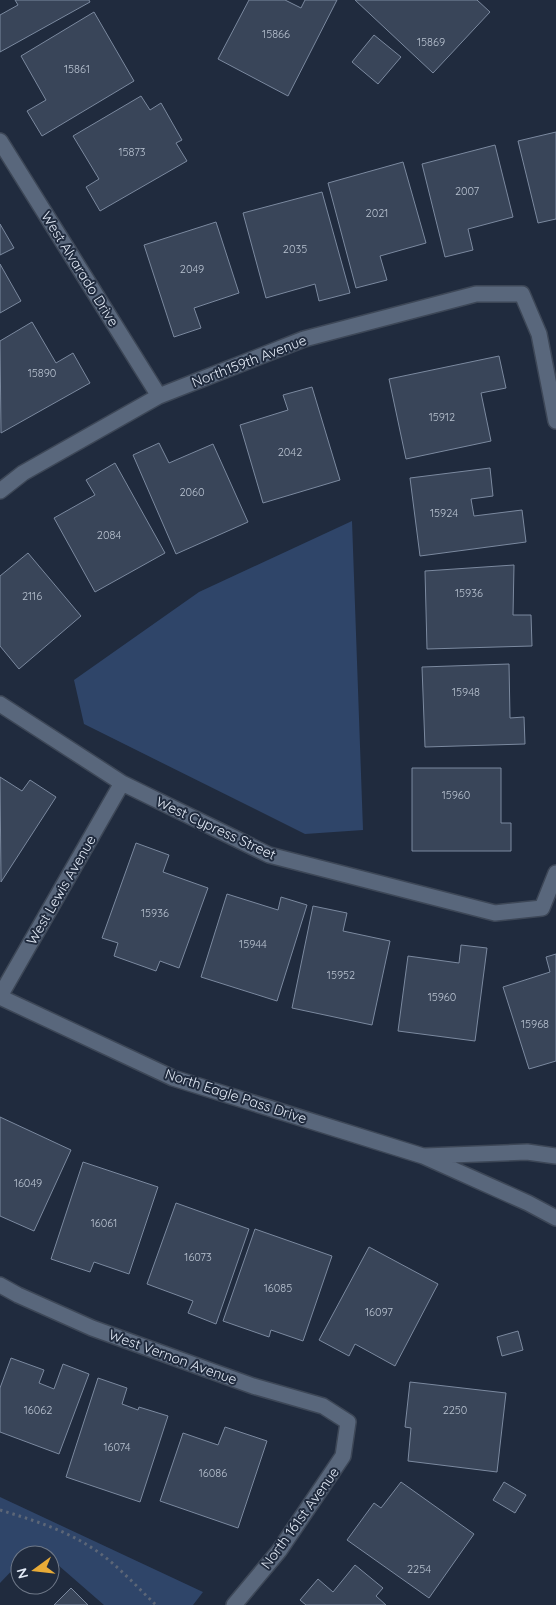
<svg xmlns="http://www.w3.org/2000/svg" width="556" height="1605" viewBox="0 0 556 1605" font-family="Quicksand,sans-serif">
<rect width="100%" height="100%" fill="#202b3e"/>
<path fill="#2f4569" d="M 352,521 L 363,830 L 305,834 L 84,724 L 74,680 L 199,592 Z
M 0,1497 L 203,1592 L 193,1605 L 104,1605 L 50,1558 L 50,1555 L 47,1555 L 36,1546 L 27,1555 L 20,1555 L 20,1562 L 0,1583 Z"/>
<path fill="#394559" stroke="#7b899f" d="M 15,0 L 89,0 L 90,2 L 0,52 L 0,15 L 18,5 Z
M 249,0 L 285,0 L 301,8 L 305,0 L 337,0 L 288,96 L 218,59 Z
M 355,0 L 477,0 L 490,12 L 433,73 Z
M 94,12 L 134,81 L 42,136 L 27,111 L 46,100 L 21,56 Z
M 374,35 L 401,57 L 378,84 L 352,62 Z
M 141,96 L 150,110 L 161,103 L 182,140 L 176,143 L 187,161 L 100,211 L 86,187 L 99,179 L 73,136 Z
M 556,132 L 556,219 L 538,223 L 518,141 Z
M 495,145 L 513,217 L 468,229 L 473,250 L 445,257 L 422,164 Z
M 403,162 L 426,243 L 380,256 L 387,280 L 356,288 L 328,183 Z
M 322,192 L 350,293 L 319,301 L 315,284 L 266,298 L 243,213 Z
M 216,222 L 239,293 L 194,308 L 201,328 L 174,337 L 144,245 Z
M 0,224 L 14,248 L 0,255 Z
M 0,264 L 21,301 L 0,313 Z
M 32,322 L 56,363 L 73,353 L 90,383 L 1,433 L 0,341 Z
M 499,356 L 506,388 L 481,393 L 491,441 L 406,459 L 389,379 Z
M 312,387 L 340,480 L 263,503 L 240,425 L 288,410 L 283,395 Z
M 159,443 L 169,463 L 213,444 L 248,522 L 176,554 L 133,455 Z
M 115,463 L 165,553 L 95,592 L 54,518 L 95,495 L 86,480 Z
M 490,468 L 493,496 L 471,499 L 474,516 L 522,510 L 526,542 L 420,556 L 410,478 Z
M 28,553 L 81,616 L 19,669 L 0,646 L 0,576 Z
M 514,565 L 513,615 L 531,615 L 532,646 L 427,649 L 425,571 Z
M 509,664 L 510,718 L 524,717 L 525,744 L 425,747 L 422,667 Z
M 412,768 L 501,768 L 501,823 L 511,823 L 511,851 L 412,851 Z
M 0,777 L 22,791 L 30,780 L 56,797 L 1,882 Z
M 136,843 L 169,855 L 163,872 L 208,888 L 179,968 L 160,961 L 156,971 L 114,956 L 118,943 L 102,938 Z
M 227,894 L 278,910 L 281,897 L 307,905 L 277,1001 L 201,977 Z
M 313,906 L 347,913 L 343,931 L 390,941 L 372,1025 L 292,1008 Z
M 461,945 L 487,948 L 475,1041 L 398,1031 L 408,956 L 459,963 Z
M 556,954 L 556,1061 L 529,1069 L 503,987 L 550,972 L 546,957 Z
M 0,1117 L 71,1150 L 34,1231 L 0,1216 Z
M 83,1162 L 158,1187 L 129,1274 L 94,1262 L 90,1272 L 51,1259 Z
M 176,1203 L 249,1229 L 216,1324 L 188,1313 L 193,1301 L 147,1284 Z
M 255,1229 L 332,1256 L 303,1341 L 271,1330 L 269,1337 L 223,1321 Z
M 369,1247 L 438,1284 L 395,1366 L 355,1344 L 349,1356 L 319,1340 Z
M 518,1331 L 523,1350 L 502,1356 L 497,1337 Z
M 11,1358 L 44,1370 L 39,1383 L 54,1389 L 63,1364 L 89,1374 L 59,1454 L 0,1432 L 0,1388 Z
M 98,1378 L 127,1388 L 122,1404 L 138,1410 L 139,1407 L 168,1416 L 140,1502 L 66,1477 Z
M 410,1382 L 506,1393 L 497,1472 L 408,1461 L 411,1428 L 405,1427 Z
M 225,1427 L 267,1441 L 238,1528 L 160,1501 L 183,1433 L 218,1445 Z
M 401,1482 L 474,1534 L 429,1598 L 347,1540 L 374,1503 L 381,1508 Z
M 504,1482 L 526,1495 L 515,1513 L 493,1500 Z
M 355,1565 L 383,1588 L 376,1596 L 386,1605 L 306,1605 L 300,1600 L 318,1579 L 333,1592 Z
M 71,1588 L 88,1605 L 54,1605 Z"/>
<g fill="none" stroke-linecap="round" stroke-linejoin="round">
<g stroke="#3d4757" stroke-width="18">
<path id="minor" d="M 0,141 L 159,396
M 0,491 L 23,473 L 159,396 L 304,339 L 476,294 L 522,294 L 539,334 L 556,421
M 0,704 L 122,783 L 269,855 L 495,913 L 542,908 L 556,873
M 0,996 L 122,783
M 0,997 L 173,1078 L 423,1156 L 528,1203 L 556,1218
M 425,1156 L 527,1152 L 556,1156
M 0,1285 L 18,1295 L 92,1328 L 253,1386 L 323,1406 L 348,1422 L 343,1456 L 279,1551 L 234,1605"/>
</g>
<path stroke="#5c6677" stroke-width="3" stroke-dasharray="2.5 4" stroke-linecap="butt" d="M 0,1510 C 30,1519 62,1529 89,1546 C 114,1561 135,1585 156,1605"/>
<use href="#minor" stroke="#59677c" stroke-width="15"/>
</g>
<g text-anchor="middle" stroke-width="4" stroke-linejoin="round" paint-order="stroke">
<g font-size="11" fill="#b8c2d0">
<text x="276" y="38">15866</text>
<text x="431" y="46">15869</text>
<text x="77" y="73">15861</text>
<text x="132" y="156">15873</text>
<text x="467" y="195">2007</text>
<text x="377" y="217">2021</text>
<text x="295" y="253">2035</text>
<text x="192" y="273">2049</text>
<text x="42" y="377">15890</text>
<text x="442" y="421">15912</text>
<text x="290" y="456">2042</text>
<text x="192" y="496">2060</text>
<text x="444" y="517">15924</text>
<text x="109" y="539">2084</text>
<text x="469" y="597">15936</text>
<text x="32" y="600">2116</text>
<text x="466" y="696">15948</text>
<text x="456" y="799">15960</text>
<text x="155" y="917">15936</text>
<text x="253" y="948">15944</text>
<text x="341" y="979">15952</text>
<text x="442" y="1001">15960</text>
<text x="535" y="1028">15968</text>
<text x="28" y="1187">16049</text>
<text x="104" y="1227">16061</text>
<text x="198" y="1261">16073</text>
<text x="278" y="1292">16085</text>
<text x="379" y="1316">16097</text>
<text x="38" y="1414">16062</text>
<text x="455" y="1414">2250</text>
<text x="117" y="1451">16074</text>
<text x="213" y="1477">16086</text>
<text x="419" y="1573">2254</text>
</g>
<g font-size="14" fill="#e3ebf7" stroke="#202b3e">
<text transform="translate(80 269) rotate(58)" y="5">West Alvarado Drive</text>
<text transform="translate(249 361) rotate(-21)" y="5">North159th Avenue</text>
<text transform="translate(216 828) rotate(25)" y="5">West Cypress Street</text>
<text transform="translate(61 890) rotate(-60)" y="5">West Lewis Avenue</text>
<text transform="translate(236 1096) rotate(18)" y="5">North Eagle Pass Drive</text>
<text transform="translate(173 1357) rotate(20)" y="5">West Vernon Avenue</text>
<text transform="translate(300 1518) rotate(-54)" y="5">North 161st Avenue</text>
</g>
</g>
<g transform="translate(35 1570) rotate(255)"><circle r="24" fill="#202b3e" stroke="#6e7888"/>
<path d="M0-4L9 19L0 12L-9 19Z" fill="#e8ab37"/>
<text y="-8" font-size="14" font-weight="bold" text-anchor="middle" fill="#e3ebf7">N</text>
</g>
</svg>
